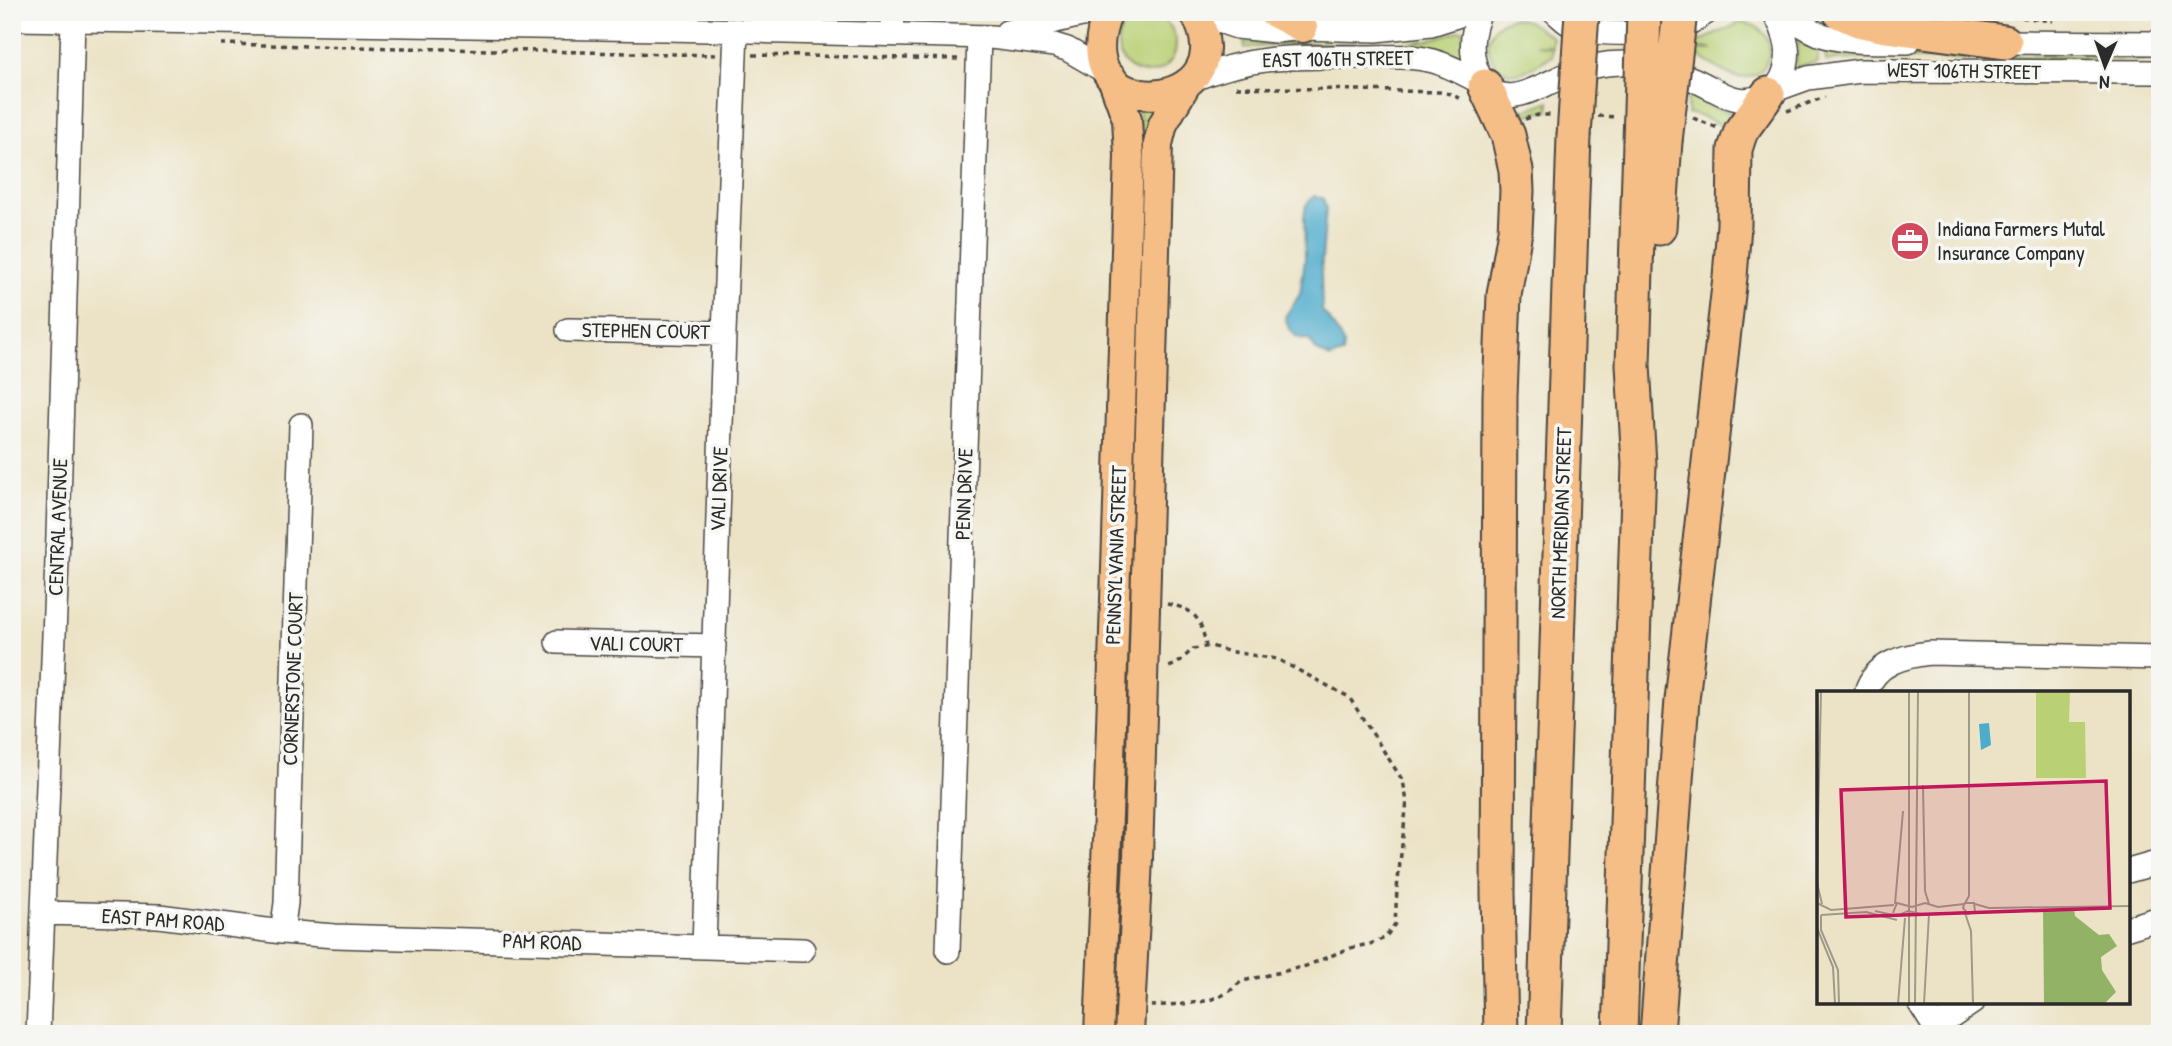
<svg xmlns="http://www.w3.org/2000/svg" width="2172" height="1046" viewBox="0 0 2172 1046" font-family="'Patrick Hand',sans-serif">
<rect width="100%" height="100%" fill="#f6f6f2"/>
<filter id="ink" filterUnits="userSpaceOnUse"><feTurbulence type="fractalNoise" baseFrequency=".0143" numOctaves="2"/><feDisplacementMap in="SourceGraphic" scale="14" xChannelSelector="R" yChannelSelector="G"/><feConvolveMatrix kernelMatrix="1 2 1 2 8 2 1 2 1" color-interpolation-filters="sRGB"/></filter>
<filter id="wash" filterUnits="userSpaceOnUse"><feTurbulence type="fractalNoise" baseFrequency=".00686" numOctaves="4" result="noise"/><feDisplacementMap in="SourceGraphic" scale="28" xChannelSelector="R" yChannelSelector="G"/><feGaussianBlur stdDeviation="1.57" result="paint"/><feColorMatrix in="noise" values="0 0 0 0 0 0 0 0 0 0 0 0 0 0 0 0 0 1.4 0 .05"/><feComposite in="paint" operator="in"/></filter>
<g filter="url(#wash)">
<rect width="100%" height="100%" fill="#ece3c6"/>
<path fill="#b9d075" stroke="#727e50" stroke-width="2" d="M1118 44a29 29 0 1 1 58 0a29 29 0 1 1-58 0Z
M 1513,18 L 1527,21 L 1552,37 L 1552,45 L 1536,45 L 1552,47 L 1552,56 C 1542,61 1532,69 1522,72 C 1487,82 1473,26 1513,18 Z
M 1740,23 C 1785,24 1774,84 1737,77 C 1722,74 1707,60 1694,53 L 1694,50 L 1712,50 L 1711,48 L 1694,48 L 1694,44 Z
M 1462,30 L 1464,31 L 1462,55 L 1432,46 L 1274,45 L 1245,48 L 1244,42 L 1402,44 L 1428,40 Z
M 1798,42 L 1818,49 L 1818,62 L 1796,67 Z
M 1825,51 L 1996,55 L 2160,55 L 2160,60 L 1867,58 L 1826,61 Z
M 1688,93 L 1714,108 L 1734,114 L 1728,128 L 1694,114 L 1687,114 Z
M 1549,101 L 1549,111 L 1541,111 L 1513,120 L 1510,109 L 1529,109 Z
M 1142,109 L 1155,111 L 1147,132 L 1141,131 L 1139,110 Z"/>
<path fill="#4daccc" stroke="#3c6c7c" stroke-width="2" d="M 1314,196 L 1323,198 L 1326,208 L 1321,273 L 1322,311 L 1333,325 L 1344,345 L 1343,354 L 1330,358 L 1317,351 L 1309,340 L 1297,337 L 1289,329 L 1285,317 L 1300,294 L 1305,259 L 1304,216 L 1306,205 Z"/>
</g>
<g filter="url(#ink)">
<g fill="none" stroke-linecap="round" stroke-linejoin="round">
<g stroke="#484742" stroke-width="26">
<path id="minor" d="M 1480,12 C 1471,33 1469,52 1478,73 C 1498,116 1537,87 1566,75 C 1583,68 1604,63 1622,63 C 1645,62 1669,70 1690,78 C 1716,88 1733,108 1763,96 C 1772,92 1778,86 1782,78 C 1793,54 1786,33 1774,12
M 1555,12 C 1562,18 1568,25 1577,28 C 1595,35 1655,35 1674,29 C 1686,26 1696,19 1707,12
M 1780,12 C 1793,20 1805,28 1819,34 C 1846,44 1880,41 1908,42
M 1195,13 L 1237,27 L 1275,31 L 1303,28 L 1376,30 L 1431,24 L 1469,12
M 12,19 L 666,29 L 991,37 L 1054,45 L 1067,49 L 1108,73
M 1007,32 L 1095,12
M 892,34 L 893,12
M 1991,42 L 2160,43
M 1191,80 C 1254,54 1298,57 1365,57 C 1386,57 1408,55 1429,60 C 1448,64 1465,75 1483,83
M 1772,91 L 1808,78 L 1860,71 L 2160,72
M 568,330 L 724,333
M 557,642 L 714,646
M 1866,692 C 1875,663 1903,656 1930,653 L 2160,658
M 2128,871 L 2160,862
M 44,913 L 159,916 L 282,932 L 335,936 L 803,950
M 2128,928 L 2160,918
M 282,932 L 286,903 L 301,425
M 704,947 L 724,333 L 736,30
M 948,951 L 979,37
M 1919,1002 L 1939,1034
M 1935,1028 L 1973,1002
M 38,1034 L 58,536 L 73,21"/>
</g>
<g stroke="#484742" stroke-width="32">
<path id="major" d="M 1108,12 C 1060,131 1252,113 1194,12
M 1272,12 L 1303,28
M 1099,1034 L 1109,790 L 1129,156 L 1127,119 L 1112,78
M 1129,1034 L 1138,859 L 1158,144 L 1163,124 L 1187,83"/>
</g>
<g stroke="#484742" stroke-width="37">
<path id="highway" d="M 1840,12 L 1858,20 L 1886,26 L 2005,42
M 1485,86 L 1508,135 L 1516,170 L 1517,191 L 1515,231 L 1504,295 L 1500,396 L 1498,893 L 1501,1034
M 1659,228 L 1665,141
M 1544,1034 L 1574,136
M 1620,1034 L 1639,464 L 1633,365 L 1640,142
M 1657,1034 L 1682,700 L 1730,277 L 1734,225 L 1735,149 L 1741,131 L 1768,94"/>
</g>
<path stroke="#484742" stroke-width="3.5" stroke-dasharray="5 5" stroke-linecap="butt" d="M 924,14 L 944,14
M 2002,15 L 2053,21
M 221,44 L 717,55
M 753,55 L 959,59
M 1236,87 L 1439,92 L 1451,94 L 1464,101
M 1787,111 L 1825,97
M 1598,116 L 1618,117
M 1693,118 L 1718,128
M 1525,119 L 1538,115 L 1552,115
M 1167,604 C 1195,609 1201,618 1206,646
M 1151,1006 C 1176,1004 1203,1005 1225,994 C 1232,991 1236,984 1243,981 L 1306,966 L 1350,948 L 1370,944 L 1385,938 L 1395,924 L 1397,889 L 1407,801 L 1403,781 L 1349,697 L 1277,659 L 1227,651 L 1211,646 L 1193,649 L 1177,664 L 1166,668"/>
<use href="#minor" stroke="#fff" stroke-width="23"/>
<use href="#major" stroke="#f6be87" stroke-width="28"/>
<use href="#highway" stroke="#f6be87" stroke-width="33"/>
<g stroke="#484742" stroke-width="37" stroke-linecap="butt">
<path id="highway-bridge" d="M 1574,136 L 1582,12
M 1665,141 L 1680,12
M 1640,142 L 1644,12"/>
</g>
<use href="#highway-bridge" stroke="#f6be87" stroke-width="33"/>
</g>
</g>
<defs>
<g id="office-disc" transform="scale(2.0125)"><circle r="9.5" fill="#d1495b" stroke="#f6f6f2"/><path d="M-6-3h4V-5.5h4V-3h4V5H-6ZM-1-4.5V-3h2v-1.5ZM-6 0V1H6V0Z" fill="#fff"/></g>
</defs>
<g fill-rule="evenodd">
<use href="#office-disc" x="1910" y="241"/>
</g>
<g text-anchor="middle" stroke-width="7" stroke-linejoin="round" paint-order="stroke">
<g font-size="21" fill="#2b2b2b" stroke="#f6f6f2">
<text transform="translate(1338 59) rotate(-1)" y="7">EAST 106TH STREET</text>
<text transform="translate(1964 71) rotate(1)" y="7">WEST 106TH STREET</text>
<text transform="translate(646 331) rotate(1)" y="7">STEPHEN COURT</text>
<text transform="translate(719 489) rotate(-88)" y="7">VALI DRIVE</text>
<text transform="translate(964 494) rotate(-88)" y="7">PENN DRIVE</text>
<text transform="translate(1561 523) rotate(-88)" y="7">NORTH MERIDIAN STREET</text>
<text transform="translate(58 527) rotate(-88)" y="7">CENTRAL AVENUE</text>
<text transform="translate(1116 555) rotate(-88)" y="7">PENNSYLVANIA STREET</text>
<text transform="translate(636 644) rotate(1)" y="7">VALI COURT</text>
<text transform="translate(293 679) rotate(-88)" y="7">CORNERSTONE COURT</text>
<text transform="translate(163 920) rotate(4)" y="7">EAST PAM ROAD</text>
<text transform="translate(542 942) rotate(2)" y="7">PAM ROAD</text>
</g>
<g font-size="21" fill="#2b2b2b" stroke="#f6f6f2" text-anchor="start">
<text x="1937" y="236">Indiana Farmers Mutal<tspan x="1937" dy="24">Insurance Company</tspan></text>
</g>
</g>
<g transform="translate(1817 691)">
<rect width="313" height="313" fill="#ece3c6"/>
<path d="M 219,1 L 253,1 L 252,31 L 268,31 L 269,87 L 219,87 Z" fill="#b9d075"/>
<path d="M 257,217 L 258,225 L 282,244 L 292,243 L 300,255 L 284,266 L 285,279 L 299,301 L 287,313 L 227,313 L 226,218 Z" fill="#92b266"/>
<path d="M 172,32 L 174,54 L 164,59 L 162,33 Z" fill="#4daccc"/>
<path fill="none" stroke="#9f9988" stroke-width="2" d="M 92,0 L 92,313M 106,94 L 108,200 L 112,213M 0,178 L 4,0M 0,192 L 5,213M 0,212 L 14,219 L 77,214M 148,212 L 157,212 L 158,221 L 151,223 L 146,217 L 147,214 L 152,205 L 152,0M 78,213 L 86,120M 158,213 L 172,217 L 314,215M 58,220 L 80,225 L 91,220 L 108,224 L 148,221M 49,221 L 80,229M 76,222 L 80,212 L 95,216 L 108,212 L 121,216 L 147,213M 148,222 L 154,240 L 156,313M 4,224 L 50,221M 4,224 L 4,239 L 21,279 L 22,313M 0,237 L 16,276 L 18,313M 81,313 L 88,227M 98,313 L 101,0M 107,313 L 112,223"/>
<path fill="#c2185b" fill-opacity="0.15" stroke="#c2185b" stroke-width="3.5" d="M 289,90 L 293,217 L 29,226 L 24,99 Z"/>
<rect width="313" height="313" fill="none" stroke="#2b2b2b" stroke-width="3.5"/>
</g>
<rect width="2172" height="1046" fill="none" stroke="#f6f6f2" stroke-width="42"/>
<g transform="translate(2105 66) rotate(182)" stroke="#f6f6f2" stroke-width="5" paint-order="stroke">
<path d="M0-5L12 26L0 18L-12 26Z" fill="#2b2b2b"/>
<text y="-10" font-size="19" font-weight="bold" text-anchor="middle" fill="#2b2b2b">N</text>
</g>
</svg>
